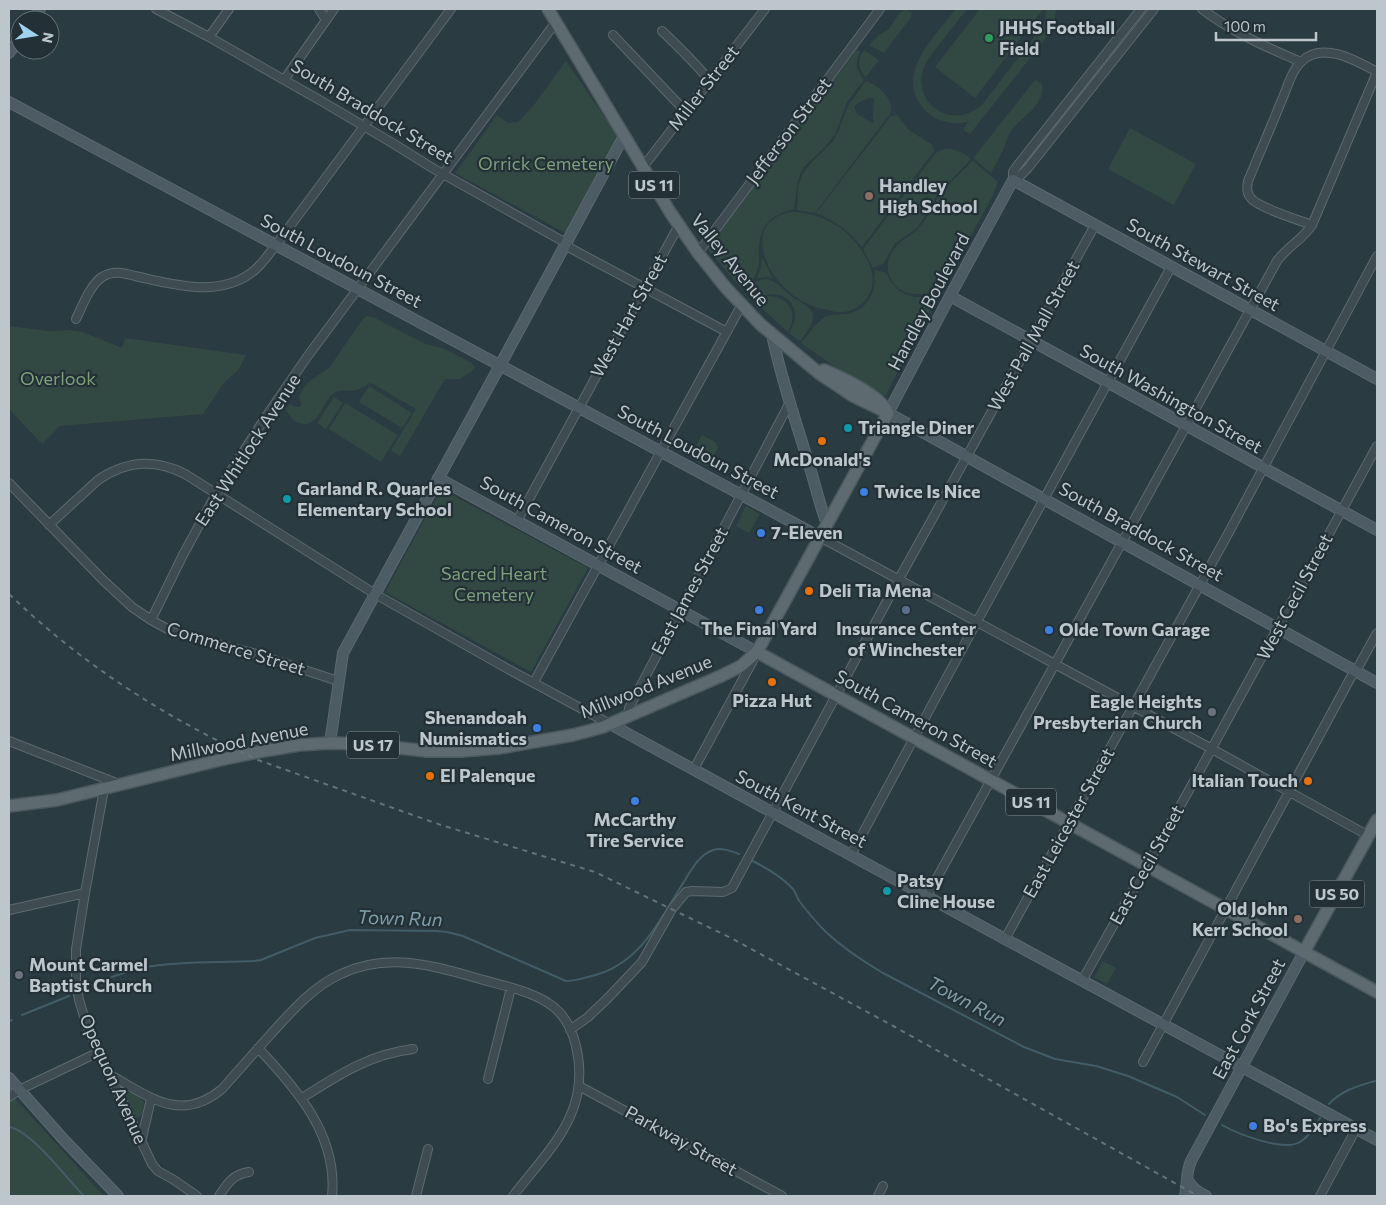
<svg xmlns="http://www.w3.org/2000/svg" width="1386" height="1205" viewBox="0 0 1386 1205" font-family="Commissioner,sans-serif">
<rect width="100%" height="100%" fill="#2a3b41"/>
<path fill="#324943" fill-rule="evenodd" d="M 905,9 L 912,14 L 911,15 L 912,16 L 884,53 L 869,45 L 879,35 L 889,29 L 898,15 Z
M 956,9 L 967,9 C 957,21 948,34 938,46 C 934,52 928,58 925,65 C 916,82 924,104 941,112 C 955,119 969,115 981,106 L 1042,27 L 1045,21 L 1046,9 L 1056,9 L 1055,20 L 1049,34 L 970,134 L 963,130 L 968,122 C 952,125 937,122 925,110 C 892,76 935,36 956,9 Z
M 980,9 L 1043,9 L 975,98 L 935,67 Z
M 857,49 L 860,52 C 854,62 857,71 864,80 L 847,102 L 835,135 L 824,148 L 804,167 L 800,174 L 798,180 L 794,209 C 772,214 760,224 759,249 C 759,260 760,269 753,279 C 750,283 747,287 742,289 L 709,251 L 708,247 Z
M 864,50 L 879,60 L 866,77 C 857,69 857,59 864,50 Z
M 566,61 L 619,138 L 567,234 L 455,173 L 497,115 L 508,123 L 518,122 L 533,106 Z
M 1035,80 L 1042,84 C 1046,107 1019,117 1009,134 C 1006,140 1005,147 1002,152 C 999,159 994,166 991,173 L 975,160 L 974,157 Z
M 866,81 C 878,85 896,100 890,114 L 815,213 L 797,210 L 798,187 L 802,175 L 810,164 L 832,142 L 839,130 L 848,106 ZM 868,98 L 874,98 L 873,120 L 874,122 L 872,123 L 857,114 L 854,107 L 858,103 Z
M 897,115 L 910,131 L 933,145 L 934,151 L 862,247 C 849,231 835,221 816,213 L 891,116 Z
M 1130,128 L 1196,164 L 1174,205 L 1108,169 Z
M 944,149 C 954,148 962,152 970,158 L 970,160 L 937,195 L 927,213 L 917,228 L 898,241 L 894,245 L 883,264 L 873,268 L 863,249 L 932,158 L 936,153 Z
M 972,161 L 973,161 L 998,182 L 992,197 L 938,297 C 923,289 910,301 895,285 C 884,272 886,255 899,244 C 906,237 916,233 922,224 C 930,214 934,201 942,191 C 952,181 962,172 972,161 Z
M 793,212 C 810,213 826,218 839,227 C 859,241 884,274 867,298 C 863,304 856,309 849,311 C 842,313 834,312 827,310 C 811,307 795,299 784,287 C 760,264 747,218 793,212 Z
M 763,259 L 772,277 L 772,278 L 765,277 L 757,278 L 761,267 L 762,259 Z
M 875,270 L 886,273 C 893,286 901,296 917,297 C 925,297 930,295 937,299 L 885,396 L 835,367 L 801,343 C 808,335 814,325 822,319 C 829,314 836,315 845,314 C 860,313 872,301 874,286 C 875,281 874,275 875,270 Z
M 765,279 C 776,280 782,289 791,296 C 796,300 803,302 808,307 C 820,318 807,332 800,341 L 789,333 C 807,307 782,282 753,301 L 745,291 L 755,282 Z
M 771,296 C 791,299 798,315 788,332 L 755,302 L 763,297 Z
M 368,316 L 373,317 L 426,344 L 445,349 L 472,363 L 475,367 L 473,370 L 460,379 L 445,379 L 400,456 L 391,450 L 416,409 L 373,384 L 370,383 C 365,386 361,389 355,390 C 349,392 342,389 336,392 C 322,398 320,430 299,423 C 293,422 288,414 286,409 L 290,404 L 296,407 L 300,407 L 301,404 L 299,397 L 303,388 L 311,380 L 329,368 L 360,323 L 365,317 Z
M 9,326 L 49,331 L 68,330 L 83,332 L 122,348 L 125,338 L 246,355 L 239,369 L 223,384 L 203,414 L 60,426 L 42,444 L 9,409 Z
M 369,386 L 412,413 L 402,428 L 359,402 Z
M 334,397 L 343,403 L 326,429 L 317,423 Z
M 345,403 L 398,435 L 381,462 L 329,429 Z
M 702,435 L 715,442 L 718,448 L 707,467 L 690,457 Z
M 441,489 L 588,568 L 531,672 L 385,592 Z
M 746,506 L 760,514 L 749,533 L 736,526 Z
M 1103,961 L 1116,968 L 1107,984 L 1094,977 Z
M 9,1092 L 104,1196 L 9,1196 Z
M 128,1092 C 134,1093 142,1098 144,1103 C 143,1108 143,1117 137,1118 L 134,1117 L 125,1097 Z"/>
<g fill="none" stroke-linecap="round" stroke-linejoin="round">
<path stroke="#425d68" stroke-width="2" d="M 751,860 C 766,868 781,876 793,889 C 796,893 797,898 800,902 C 807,911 815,921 823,929 C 841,947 861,960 883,973 L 1024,1047 L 1055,1059 L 1096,1066 L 1128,1076 L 1177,1097 L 1205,1115
M 89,986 C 106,979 123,972 141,968 C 176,961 218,963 254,961 L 261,960 L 315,938 L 350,930 L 436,931 L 447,932 L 463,936 L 566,981 C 576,981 583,978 592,976 C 641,964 660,919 685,880 C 691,870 700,854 713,850 C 721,847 731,851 739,854
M 22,1015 L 69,996
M 9,1021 L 12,1020
M 1329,1104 C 1342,1090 1358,1086 1375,1081
M 1222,1125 C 1238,1134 1283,1152 1300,1142 C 1309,1137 1314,1127 1320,1118
M 9,1127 C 31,1130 68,1180 84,1196"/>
<g stroke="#5d696f" stroke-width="10">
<path id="street" d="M 156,9 L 209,37 L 323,102 L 394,144 L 434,169 L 566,243 L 570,248 L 727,332
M 319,9 L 326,20
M 1202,9 C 1232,32 1266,47 1301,62
M 662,31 C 679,47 695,63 710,81
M 613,35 L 686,112
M 209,37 L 229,9
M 284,80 L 334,9
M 643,167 L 765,9
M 1013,180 L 1020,176 L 1028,168 L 1154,9
M 1013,180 L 1013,172 L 1017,166 L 1141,9
M 1312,225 C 1299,220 1256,207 1250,197 C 1246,192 1247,186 1248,181 C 1259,155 1270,129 1281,102 C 1287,89 1291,71 1302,61 C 1323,41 1357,61 1377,72
M 698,253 L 880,9
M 76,319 C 82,307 90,285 102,277 C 113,270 124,273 135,276 C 172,284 217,298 251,273 C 261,266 268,255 276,245 L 451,9
M 9,483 L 104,581 L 132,607 L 151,620 L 173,632 L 187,636 L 253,653 L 338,681
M 517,521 L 679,225
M 49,525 L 98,480 C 126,461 154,458 185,474 L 375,594 L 508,669 L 610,724
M 820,537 L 1212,749 L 1369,836
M 151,620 L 183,555 L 216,494 L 267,415 L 307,357 L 556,22
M 534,682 L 741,306
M 628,715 L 629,708 L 789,404
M 9,741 L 119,784
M 694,769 L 756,655
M 104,789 L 85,893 L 76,949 L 76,981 L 79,1000 L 87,1026 L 152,1164 L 158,1171 L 174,1180 L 197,1196
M 851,855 L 974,627 L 1171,267
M 927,896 L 1277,261 C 1287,247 1302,240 1312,225 L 1377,72
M 9,910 L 85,893
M 1005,939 L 1229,532 L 1377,256
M 1082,981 L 1188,792 L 1377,446
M 570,1030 L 588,1017 L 607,999 L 642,962 L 672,909 L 686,892 L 692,891 L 723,892 L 732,888 L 899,579 L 1095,225
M 258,1048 C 297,1089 338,1136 332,1196
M 1143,1062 L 1351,677 L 1356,671 L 1377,633
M 110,1075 C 149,1096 180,1124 222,1089 C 238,1071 254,1053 270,1035 C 291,1012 312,987 341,974 C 385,953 429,964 473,977 C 496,984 529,990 548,1003 C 563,1012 572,1029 576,1046 C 592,1113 549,1149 513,1196
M 488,1079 L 511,988
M 579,1086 L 782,1196
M 9,1097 L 19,1090 L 99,1052
M 302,1098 C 338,1075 370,1054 413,1049
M 141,1142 L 151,1099
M 219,1196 C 227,1184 233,1174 249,1172
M 416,1196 L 428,1149
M 878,1196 L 883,1186
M 1320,1196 L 1356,1129"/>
</g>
<g stroke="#5d696f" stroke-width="12">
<path id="secondary" d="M 33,20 L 40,9
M 9,53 L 20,38
M 9,102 L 820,537
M 950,296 L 1377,530
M 772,334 C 781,380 797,424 810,468 C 816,487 820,506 827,524
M 1377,379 L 1013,180 L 950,296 L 888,413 L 1377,683
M 438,478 L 757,652
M 610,724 L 1005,939 L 1377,1140
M 330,743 L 343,653 L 497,371 L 624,136
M 9,1078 L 65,1141 L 118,1196
M 1187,1179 C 1192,1188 1197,1191 1206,1196
M 1185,1196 C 1188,1183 1185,1176 1191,1161 L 1304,952"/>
</g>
<g stroke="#4b585e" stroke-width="14">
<path id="primary" d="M 548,9 L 670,212 L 698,253 L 726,288 L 760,324 L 820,374 L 853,396 L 888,413
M 824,370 C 843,378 874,392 886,409
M 757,652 L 1377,992
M 9,806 L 57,800 L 224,759 L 263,751 L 299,745 L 330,743 L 365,744 L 426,751 L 462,751 L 499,748 L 573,735 L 603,727 L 721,676 L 741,666 L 757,652 L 888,413
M 1304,952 L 1377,820"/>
</g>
<use href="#street" stroke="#3e4c51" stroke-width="8"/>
<use href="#secondary" stroke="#4d5c64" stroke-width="10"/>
<use href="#primary" stroke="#5d6b71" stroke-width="11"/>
<path stroke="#63737a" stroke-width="2" stroke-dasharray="5 5" stroke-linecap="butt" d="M 9,594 C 83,665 164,717 258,760 L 441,825 L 595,872 L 731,938 L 895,1027 L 1198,1196"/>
</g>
<circle fill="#2e9e5b" stroke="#233137" stroke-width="2" cx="989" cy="38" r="5"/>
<g fill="#8d6e63" stroke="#233137" stroke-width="2">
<circle cx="869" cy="196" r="5"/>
<circle cx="1298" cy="919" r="5"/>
</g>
<g fill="#0f9aa8" stroke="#233137" stroke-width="2">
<circle cx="848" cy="428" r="5"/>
<circle cx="287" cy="499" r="5"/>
<circle cx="887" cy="891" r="5"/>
</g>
<g fill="#e8710a" stroke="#233137" stroke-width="2">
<circle cx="822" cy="441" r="5"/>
<circle cx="809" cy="591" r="5"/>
<circle cx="772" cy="682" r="5"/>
<circle cx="430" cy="776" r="5"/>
<circle cx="1308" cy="781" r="5"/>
</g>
<g fill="#3f7fe0" stroke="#233137" stroke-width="2">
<circle cx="864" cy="492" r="5"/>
<circle cx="761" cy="533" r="5"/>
<circle cx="759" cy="610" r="5"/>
<circle cx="1049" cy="630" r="5"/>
<circle cx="537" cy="728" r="5"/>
<circle cx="635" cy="801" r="5"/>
<circle cx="1253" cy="1126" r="5"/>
</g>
<circle fill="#5c6f8a" stroke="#233137" stroke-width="2" cx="906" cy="610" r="5"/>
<g fill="#6b7280" stroke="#233137" stroke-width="2">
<circle cx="1212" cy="712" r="5"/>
<circle cx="19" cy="975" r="5"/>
</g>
<g text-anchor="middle" stroke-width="4.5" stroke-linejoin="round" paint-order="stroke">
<g fill="#233137" stroke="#8e999f" stroke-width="1">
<rect x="629" y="171.5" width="50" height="27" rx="4"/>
<rect x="347" y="731.5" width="52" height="27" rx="4"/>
<rect x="1006" y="788.5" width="50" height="27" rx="4"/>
<rect x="1309.5" y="880.5" width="55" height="27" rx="4"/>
</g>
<g font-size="16" font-weight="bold" fill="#bcc6cb">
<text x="654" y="191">US 11</text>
<text x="373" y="751">US 17</text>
<text x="1031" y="808">US 11</text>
<text x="1337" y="900">US 50</text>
</g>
<g font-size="18" font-weight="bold" fill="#bcc6cb" stroke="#233137" text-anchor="start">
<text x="999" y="34">JHHS Football<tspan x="999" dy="21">Field</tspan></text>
<text x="879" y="192">Handley<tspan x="879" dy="21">High School</tspan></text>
<text x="858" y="434">Triangle Diner</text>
<text x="822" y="466" text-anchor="middle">McDonald's</text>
<text x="297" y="495">Garland R. Quarles<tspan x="297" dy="21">Elementary School</tspan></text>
<text x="874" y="498">Twice Is Nice</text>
<text x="771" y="539">7-Eleven</text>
<text x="819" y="597">Deli Tia Mena</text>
<text x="759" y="635" text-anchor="middle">The Final Yard</text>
<text x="906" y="635" text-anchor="middle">Insurance Center<tspan x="906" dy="21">of Winchester</tspan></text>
<text x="1059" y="636">Olde Town Garage</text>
<text x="772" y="707" text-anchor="middle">Pizza Hut</text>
<text x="1202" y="708" text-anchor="end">Eagle Heights<tspan x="1202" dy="21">Presbyterian Church</tspan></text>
<text x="527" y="724" text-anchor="end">Shenandoah<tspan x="527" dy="21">Numismatics</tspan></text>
<text x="440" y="782">El Palenque</text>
<text x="1298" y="787" text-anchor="end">Italian Touch</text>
<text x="635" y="826" text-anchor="middle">McCarthy<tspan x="635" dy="21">Tire Service</tspan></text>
<text x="897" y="887">Patsy<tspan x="897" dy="21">Cline House</tspan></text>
<text x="1288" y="915" text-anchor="end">Old John<tspan x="1288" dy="21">Kerr School</tspan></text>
<text x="29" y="971">Mount Carmel<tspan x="29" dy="21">Baptist Church</tspan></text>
<text x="1263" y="1132">Bo's Express</text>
</g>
<g font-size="18" fill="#bcc6cb" stroke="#233137">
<text transform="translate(704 88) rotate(-52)" y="6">Miller Street</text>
<text transform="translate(372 112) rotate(31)" y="6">South Braddock Street</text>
<text transform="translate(789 131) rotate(-53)" y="6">Jefferson Street</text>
<text transform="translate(730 260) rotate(51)" y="6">Valley Avenue</text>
<text transform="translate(341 261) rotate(28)" y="6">South Loudoun Street</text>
<text transform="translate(1203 265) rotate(29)" y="6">South Stewart Street</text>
<text transform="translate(929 302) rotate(-62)" y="6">Handley Boulevard</text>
<text transform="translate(629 316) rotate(-61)" y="6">West Hart Street</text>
<text transform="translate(1034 336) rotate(-61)" y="6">West Pall Mall Street</text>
<text transform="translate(1171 399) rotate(29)" y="6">South Washington Street</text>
<text transform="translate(248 450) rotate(-57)" y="6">East Whitlock Avenue</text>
<text transform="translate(698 452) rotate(28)" y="6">South Loudoun Street</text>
<text transform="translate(561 525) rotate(29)" y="6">South Cameron Street</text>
<text transform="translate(1141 532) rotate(29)" y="6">South Braddock Street</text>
<text transform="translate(690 591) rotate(-62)" y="6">East James Street</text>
<text transform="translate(1295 597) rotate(-62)" y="6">West Cecil Street</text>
<text transform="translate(236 649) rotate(17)" y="6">Commerce Street</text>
<text transform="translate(646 687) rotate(-22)" y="6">Millwood Avenue</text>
<text transform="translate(916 719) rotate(29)" y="6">South Cameron Street</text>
<text transform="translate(239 742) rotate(-11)" y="6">Millwood Avenue</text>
<text transform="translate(801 809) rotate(28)" y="6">South Kent Street</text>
<text transform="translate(1069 823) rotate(-61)" y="6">East Leicester Street</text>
<text transform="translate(1147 865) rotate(-61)" y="6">East Cecil Street</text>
<text transform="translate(1249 1019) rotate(-62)" y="6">East Cork Street</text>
<text transform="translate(113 1079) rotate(66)" y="6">Opequon Avenue</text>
<text transform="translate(681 1141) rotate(29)" y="6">Parkway Street</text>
</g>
<g font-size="18" fill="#7e9f7c" stroke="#233137">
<text x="546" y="170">Orrick Cemetery</text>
<text x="58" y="385">Overlook</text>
<text x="494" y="580">Sacred Heart<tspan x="494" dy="21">Cemetery</tspan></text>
</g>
<g font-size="19" font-style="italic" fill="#809eaa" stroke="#233137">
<text transform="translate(400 918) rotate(2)" y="7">Town Run</text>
<text transform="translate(967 1001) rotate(28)" y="7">Town Run</text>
</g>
</g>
<rect width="1386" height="1205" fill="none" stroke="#bcc6cb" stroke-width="20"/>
<g transform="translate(35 35) rotate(102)"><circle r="24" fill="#233137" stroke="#606d72"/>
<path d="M0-4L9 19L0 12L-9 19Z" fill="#9dd3ef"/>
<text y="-8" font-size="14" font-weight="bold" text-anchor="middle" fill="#bcc6cb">N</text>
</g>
<path d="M1216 32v8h100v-8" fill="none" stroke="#bcc6cb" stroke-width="2.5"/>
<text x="1224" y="32" font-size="15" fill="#bcc6cb" stroke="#233137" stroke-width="4" paint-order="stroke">100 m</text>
</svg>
